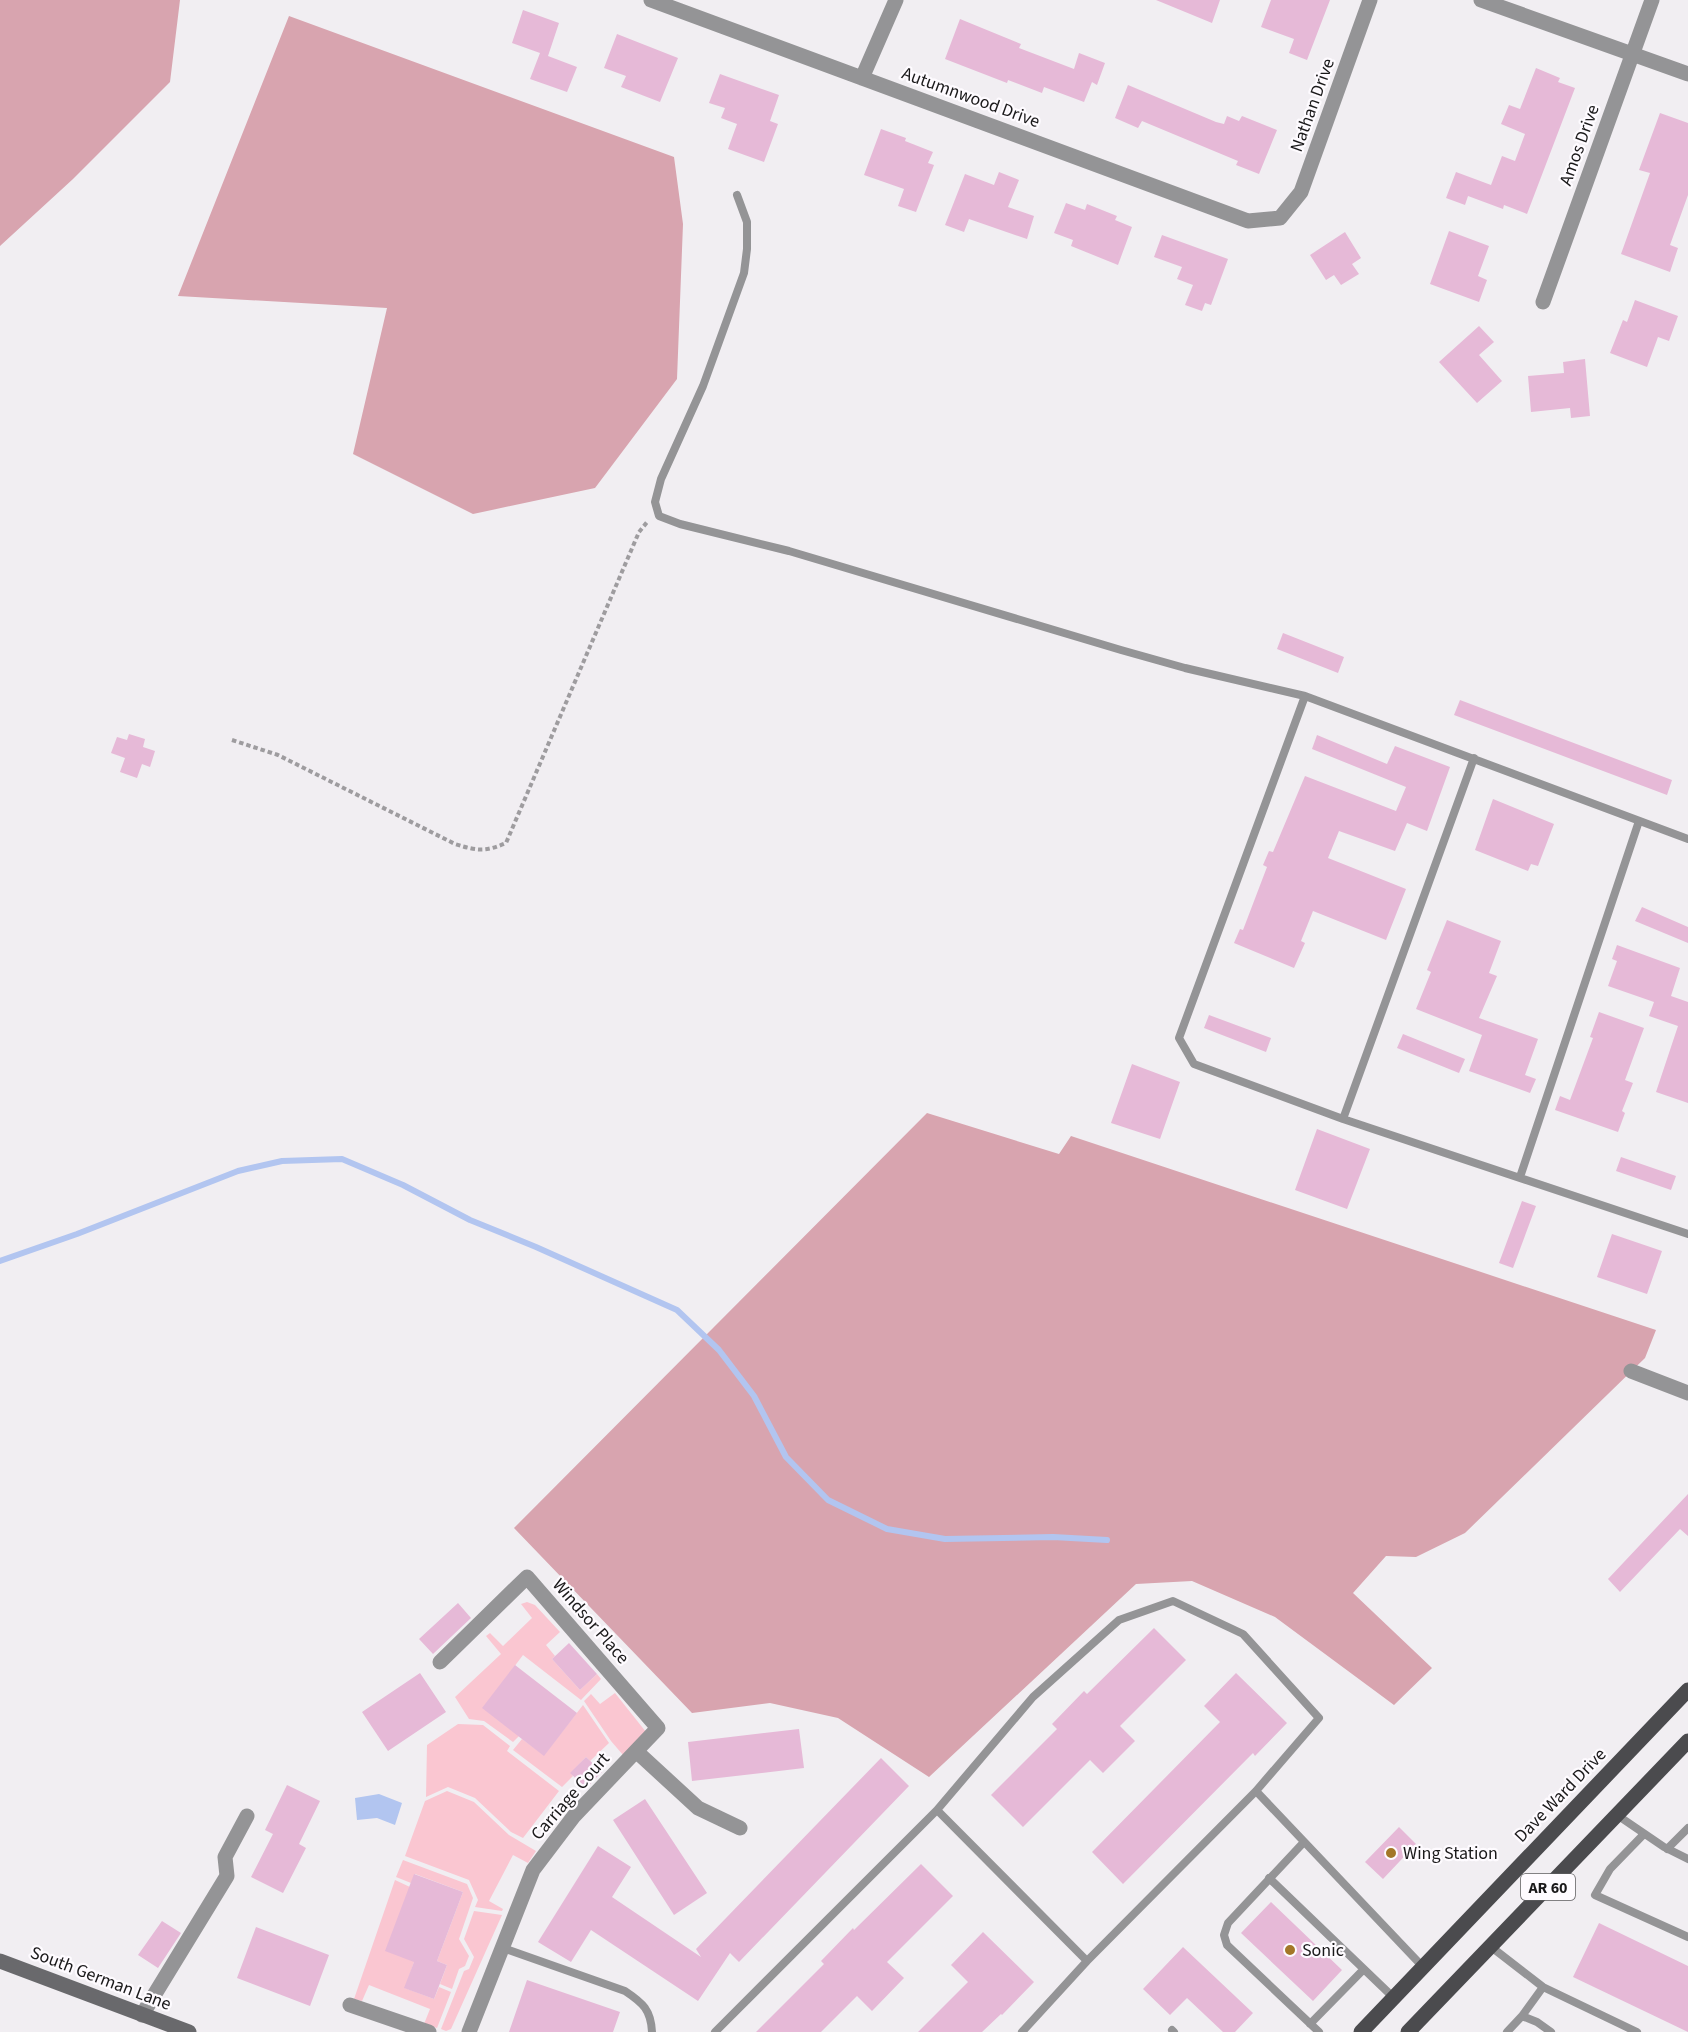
<svg xmlns="http://www.w3.org/2000/svg" width="1688" height="2032" viewBox="0 0 1688 2032" font-family="'Source Sans 3',sans-serif">
<rect width="100%" height="100%" fill="#f1eef2"/>
<path fill="#fac6d1" d="M 527,1602 L 535,1605 L 560,1632 L 546,1645 L 555,1656 L 552,1659 L 580,1690 L 597,1674 L 601,1679 L 581,1700 L 523,1655 L 483,1708 L 519,1736 L 513,1742 L 484,1721 L 469,1719 L 455,1697 L 501,1654 L 486,1636 L 490,1633 L 503,1646 L 532,1618 L 521,1604 Z
M 615,1693 L 646,1732 L 623,1755 L 611,1741 L 584,1701 L 591,1694 L 600,1704 Z
M 583,1705 L 609,1743 L 590,1761 L 586,1757 L 571,1773 L 573,1776 L 562,1787 L 513,1750 L 522,1739 L 544,1755 Z
M 458,1724 L 483,1725 L 510,1746 L 507,1751 L 559,1791 L 523,1838 L 511,1832 L 475,1798 L 448,1787 L 426,1797 L 427,1745 Z
M 447,1791 L 474,1802 L 509,1835 L 536,1851 L 528,1863 L 513,1855 L 489,1901 L 503,1909 L 502,1911 L 475,1907 L 478,1900 L 469,1880 L 405,1856 L 425,1801 Z
M 403,1860 L 467,1884 L 473,1898 L 459,1939 L 469,1956 L 465,1966 L 459,1969 L 452,1989 L 440,1984 L 447,1965 L 437,1961 L 463,1892 L 415,1874 L 411,1883 L 396,1877 Z
M 395,1880 L 410,1887 L 414,1962 L 405,1988 L 434,1999 L 439,1987 L 451,1992 L 437,2028 L 424,2024 L 430,2009 L 369,1985 L 362,2001 L 354,1999 Z
M 474,1911 L 502,1915 L 451,2029 L 446,2031 L 441,2029 L 464,1971 L 469,1969 L 474,1957 L 464,1939 Z"/>
<path fill="#d8a4af" d="M 0,0 L 180,0 L 170,82 L 73,179 L 0,246 Z
M 289,16 L 674,157 L 683,224 L 677,379 L 595,488 L 473,514 L 353,454 L 387,308 L 178,296 Z
M 927,1113 L 1059,1154 L 1071,1136 L 1656,1330 L 1645,1358 L 1465,1533 L 1416,1557 L 1386,1556 L 1353,1593 L 1432,1668 L 1394,1705 L 1275,1617 L 1192,1581 L 1136,1584 L 929,1777 L 838,1718 L 770,1703 L 692,1713 L 514,1528 Z"/>
<path fill="#b2c5f0" d="M 379,1794 L 402,1803 L 395,1825 L 377,1818 L 357,1820 L 355,1798 Z"/>
<g fill="none" stroke-linecap="round" stroke-linejoin="round">
<path stroke="#b2c5f0" stroke-width="6" d="M 0,1261 L 77,1234 L 238,1171 L 282,1161 L 342,1159 L 403,1185 L 470,1220 L 536,1247 L 677,1310 L 719,1350 L 754,1396 L 786,1457 L 828,1500 L 887,1529 L 945,1539 L 1053,1537 L 1107,1540"/>
</g>
<path fill="#e6b9d7" d="M 1156,0 L 1220,0 L 1212,23 Z
M 1271,0 L 1330,0 L 1307,60 L 1289,53 L 1294,39 L 1261,27 Z
M 523,10 L 559,23 L 548,56 L 577,67 L 567,92 L 530,79 L 540,53 L 512,43 Z
M 960,19 L 1021,44 L 1019,48 L 1074,69 L 1079,53 L 1105,63 L 1097,85 L 1092,82 L 1084,102 L 1044,87 L 1042,93 L 1008,80 L 1007,83 L 945,59 Z
M 617,34 L 678,58 L 660,102 L 621,87 L 626,76 L 604,68 Z
M 1536,68 L 1560,78 L 1558,82 L 1575,88 L 1527,214 L 1504,205 L 1503,209 L 1468,196 L 1465,205 L 1446,198 L 1456,172 L 1491,185 L 1502,156 L 1515,161 L 1525,134 L 1501,124 L 1509,105 L 1520,109 Z
M 720,74 L 779,95 L 770,121 L 778,124 L 764,162 L 728,149 L 737,124 L 721,118 L 725,108 L 709,103 Z
M 1128,85 L 1216,122 L 1224,124 L 1227,116 L 1239,121 L 1242,116 L 1277,130 L 1259,174 L 1236,165 L 1238,161 L 1142,121 L 1138,128 L 1115,118 Z
M 1660,113 L 1688,123 L 1688,195 L 1670,245 L 1678,248 L 1670,272 L 1621,254 L 1650,173 L 1639,170 Z
M 881,129 L 906,138 L 905,141 L 933,152 L 928,163 L 934,165 L 916,212 L 898,206 L 904,189 L 864,175 Z
M 999,172 L 1019,180 L 1008,207 L 1034,216 L 1027,239 L 969,219 L 964,232 L 945,225 L 965,174 L 994,185 Z
M 1066,203 L 1085,210 L 1087,204 L 1117,216 L 1115,220 L 1132,227 L 1118,265 L 1071,246 L 1073,240 L 1054,233 Z
M 1449,231 L 1489,246 L 1478,276 L 1487,280 L 1479,302 L 1430,284 Z
M 1345,232 L 1361,258 L 1352,264 L 1359,274 L 1341,285 L 1334,275 L 1326,280 L 1310,255 Z
M 1162,235 L 1228,259 L 1211,305 L 1205,303 L 1202,311 L 1185,305 L 1193,285 L 1177,279 L 1182,267 L 1154,257 Z
M 1635,300 L 1678,316 L 1669,341 L 1658,337 L 1647,367 L 1610,353 L 1623,320 L 1627,322 Z
M 1479,326 L 1494,342 L 1479,355 L 1502,381 L 1477,403 L 1439,362 Z
M 1585,359 L 1590,416 L 1571,418 L 1570,408 L 1531,412 L 1528,376 L 1564,373 L 1563,362 Z
M 1283,633 L 1344,657 L 1338,673 L 1277,649 Z
M 1460,700 L 1672,780 L 1667,795 L 1454,715 Z
M 129,734 L 145,739 L 143,747 L 155,751 L 150,767 L 142,764 L 137,778 L 120,772 L 125,758 L 111,753 L 117,737 L 127,740 Z
M 1317,735 L 1387,764 L 1395,746 L 1450,767 L 1427,831 L 1407,823 L 1395,851 L 1339,831 L 1328,858 L 1406,889 L 1386,940 L 1313,911 L 1301,941 L 1305,943 L 1294,968 L 1234,943 L 1240,929 L 1243,930 L 1267,867 L 1263,865 L 1269,851 L 1273,852 L 1305,776 L 1396,811 L 1406,787 L 1312,749 Z
M 1493,799 L 1554,824 L 1538,866 L 1531,864 L 1528,871 L 1475,850 Z
M 1642,907 L 1688,927 L 1688,943 L 1635,921 Z
M 1447,920 L 1501,941 L 1489,973 L 1497,976 L 1479,1018 L 1538,1039 L 1525,1075 L 1536,1079 L 1530,1093 L 1469,1071 L 1482,1035 L 1416,1009 L 1431,972 L 1427,970 Z
M 1617,945 L 1680,968 L 1671,996 L 1688,1002 L 1688,1103 L 1656,1092 L 1678,1026 L 1649,1016 L 1654,1002 L 1608,986 L 1617,961 L 1612,959 Z
M 1599,1012 L 1644,1028 L 1625,1080 L 1633,1083 L 1622,1111 L 1625,1113 L 1618,1132 L 1555,1110 L 1560,1096 L 1570,1100 L 1593,1038 L 1590,1037 Z
M 1209,1015 L 1271,1038 L 1266,1052 L 1204,1028 Z
M 1403,1034 L 1465,1059 L 1459,1073 L 1397,1048 Z
M 1132,1064 L 1180,1082 L 1160,1139 L 1111,1123 Z
M 1317,1129 L 1370,1149 L 1347,1209 L 1295,1190 Z
M 1621,1157 L 1676,1176 L 1671,1190 L 1616,1171 Z
M 1522,1201 L 1536,1206 L 1513,1268 L 1499,1263 Z
M 1612,1234 L 1662,1251 L 1647,1294 L 1597,1277 Z
M 1688,1494 L 1688,1536 L 1680,1529 L 1620,1592 L 1608,1579 Z
M 458,1603 L 471,1618 L 433,1654 L 419,1639 Z
M 1154,1628 L 1186,1660 L 1120,1726 L 1135,1741 L 1103,1773 L 1090,1760 L 1023,1827 L 991,1795 L 1057,1729 L 1052,1724 L 1084,1691 L 1087,1694 Z
M 569,1643 L 597,1674 L 580,1690 L 552,1659 Z
M 515,1665 L 577,1713 L 544,1756 L 482,1708 Z
M 420,1673 L 446,1712 L 388,1751 L 362,1712 Z
M 1236,1673 L 1287,1723 L 1255,1756 L 1253,1753 L 1123,1884 L 1092,1852 L 1220,1722 L 1204,1706 Z
M 799,1729 L 804,1768 L 692,1781 L 688,1742 Z
M 586,1757 L 602,1772 L 586,1788 L 570,1773 Z
M 881,1758 L 909,1786 L 739,1962 L 730,1953 L 698,2001 L 591,1930 L 571,1962 L 538,1942 L 598,1846 L 631,1867 L 612,1897 L 701,1957 L 696,1949 Z
M 287,1785 L 320,1801 L 299,1844 L 306,1848 L 283,1893 L 251,1877 L 273,1834 L 265,1830 Z
M 645,1799 L 707,1893 L 674,1915 L 613,1820 Z
M 1399,1827 L 1416,1844 L 1383,1879 L 1365,1862 Z
M 921,1864 L 953,1896 L 887,1962 L 904,1978 L 872,2011 L 857,1996 L 821,2032 L 756,2032 L 824,1964 L 821,1961 L 853,1928 L 854,1930 Z
M 414,1874 L 463,1892 L 437,1961 L 447,1965 L 434,1999 L 404,1988 L 414,1962 L 385,1951 Z
M 1271,1902 L 1342,1970 L 1313,2001 L 1241,1933 Z
M 162,1921 L 181,1933 L 158,1968 L 138,1955 Z
M 1599,1923 L 1688,1966 L 1688,2032 L 1573,1977 Z
M 256,1927 L 329,1955 L 310,2006 L 237,1978 Z
M 983,1932 L 1034,1982 L 1002,2015 L 1001,2014 L 982,2032 L 918,2032 L 968,1982 L 951,1965 Z
M 1183,1947 L 1253,2013 L 1235,2032 L 1223,2032 L 1187,1998 L 1170,2015 L 1143,1989 Z
M 527,1980 L 620,2012 L 613,2032 L 509,2032 Z"/>
<g fill="none" stroke-linecap="round" stroke-linejoin="round">
<path stroke="#9e9c9f" stroke-width="4" stroke-dasharray="4.5 3" stroke-linecap="butt" d="M 232,740 L 278,755 L 455,844 C 477,851 485,852 506,843 L 639,532 L 648,521"/>
<path stroke="#949496" stroke-width="8" d="M 737,195 L 747,222 L 747,249 L 744,273 L 703,386 L 661,479 L 655,502 L 659,516 L 680,524 L 789,551 L 1121,650 L 1185,668 L 1305,696 L 1688,839
M 1305,696 L 1179,1038 L 1194,1064 L 1343,1119 L 1688,1234
M 1343,1119 L 1474,758
M 1520,1177 L 1639,821
M 1256,1791 L 1423,1967
M 937,1810 L 1087,1961
M 1617,1815 L 1664,1847 L 1688,1859
M 1644,1834 L 1610,1869 L 1595,1895 L 1688,1937
M 1304,1842 L 1228,1923 L 1224,1935 L 1227,1945 L 1319,2032
M 1667,1849 L 1688,1828
M 1269,1878 L 1394,1998
M 1490,1946 L 1543,1987 L 1637,2032
M 503,1948 L 625,1991 C 643,2003 651,2010 652,2032
M 1522,2016 L 1543,1987
M 1310,2024 L 1364,1969
M 1172,2030 L 1174,2032
M 715,2032 L 937,1810 L 1033,1697 L 1119,1620 L 1173,1601 L 1243,1634 L 1319,1718 L 1256,1791 L 1087,1961 L 1022,2032
M 1507,2032 L 1522,2016 L 1537,2022 L 1551,2032"/>
<path stroke="#949496" stroke-width="15" d="M 651,0 L 1248,221 L 1280,218 L 1301,192 L 1370,0
M 1481,0 L 1688,74
M 862,78 L 896,0
M 1543,302 L 1652,0
M 1631,1371 L 1688,1393
M 440,1662 L 527,1577 L 658,1728 L 574,1816 L 533,1870 L 469,2032
M 636,1751 L 698,1808 L 740,1828
M 350,2005 L 429,2032
M 142,2015 L 227,1876 L 225,1857 L 247,1816"/>
<path stroke="#69696c" stroke-width="15" d="M 0,1961 L 189,2032"/>
<path stroke="#4b4b4e" stroke-width="15" d="M 1361,2032 L 1688,1690
M 1408,2032 L 1688,1741"/>
</g>
<g fill="#a37728" stroke="#fefbff" stroke-width="2">
<circle cx="1391" cy="1853" r="6"/>
<circle cx="1290" cy="1950" r="6"/>
</g>
<g text-anchor="middle" stroke-width="4.5" stroke-linejoin="round" paint-order="stroke">
<rect fill="#fefbff" stroke="#5e5d5f" stroke-width="1.5" x="1521" y="1874" width="54" height="26" rx="4.5"/>
<g font-size="16" font-weight="bold" fill="#1a191a">
<text x="1548" y="1893">AR 60</text>
</g>
<g font-size="18" fill="#1a191a" stroke="#fefbff">
<text transform="translate(971 97) rotate(20)" y="6">Autumnwood Drive</text>
<text transform="translate(1312 105) rotate(-70)" y="6">Nathan Drive</text>
<text transform="translate(1579 145) rotate(-70)" y="6">Amos Drive</text>
<text transform="translate(591 1621) rotate(49)" y="6">Windsor Place</text>
<text transform="translate(1560 1795) rotate(-46)" y="6">Dave Ward Drive</text>
<text transform="translate(570 1796) rotate(-49)" y="6">Carriage Court</text>
<text transform="translate(101 1978) rotate(21)" y="6">South German Lane</text>
</g>
<g font-size="18" fill="#1a191a" stroke="#fefbff" text-anchor="start">
<text x="1403" y="1859">Wing Station</text>
<text x="1302" y="1956">Sonic</text>
</g>
</g>
</svg>
